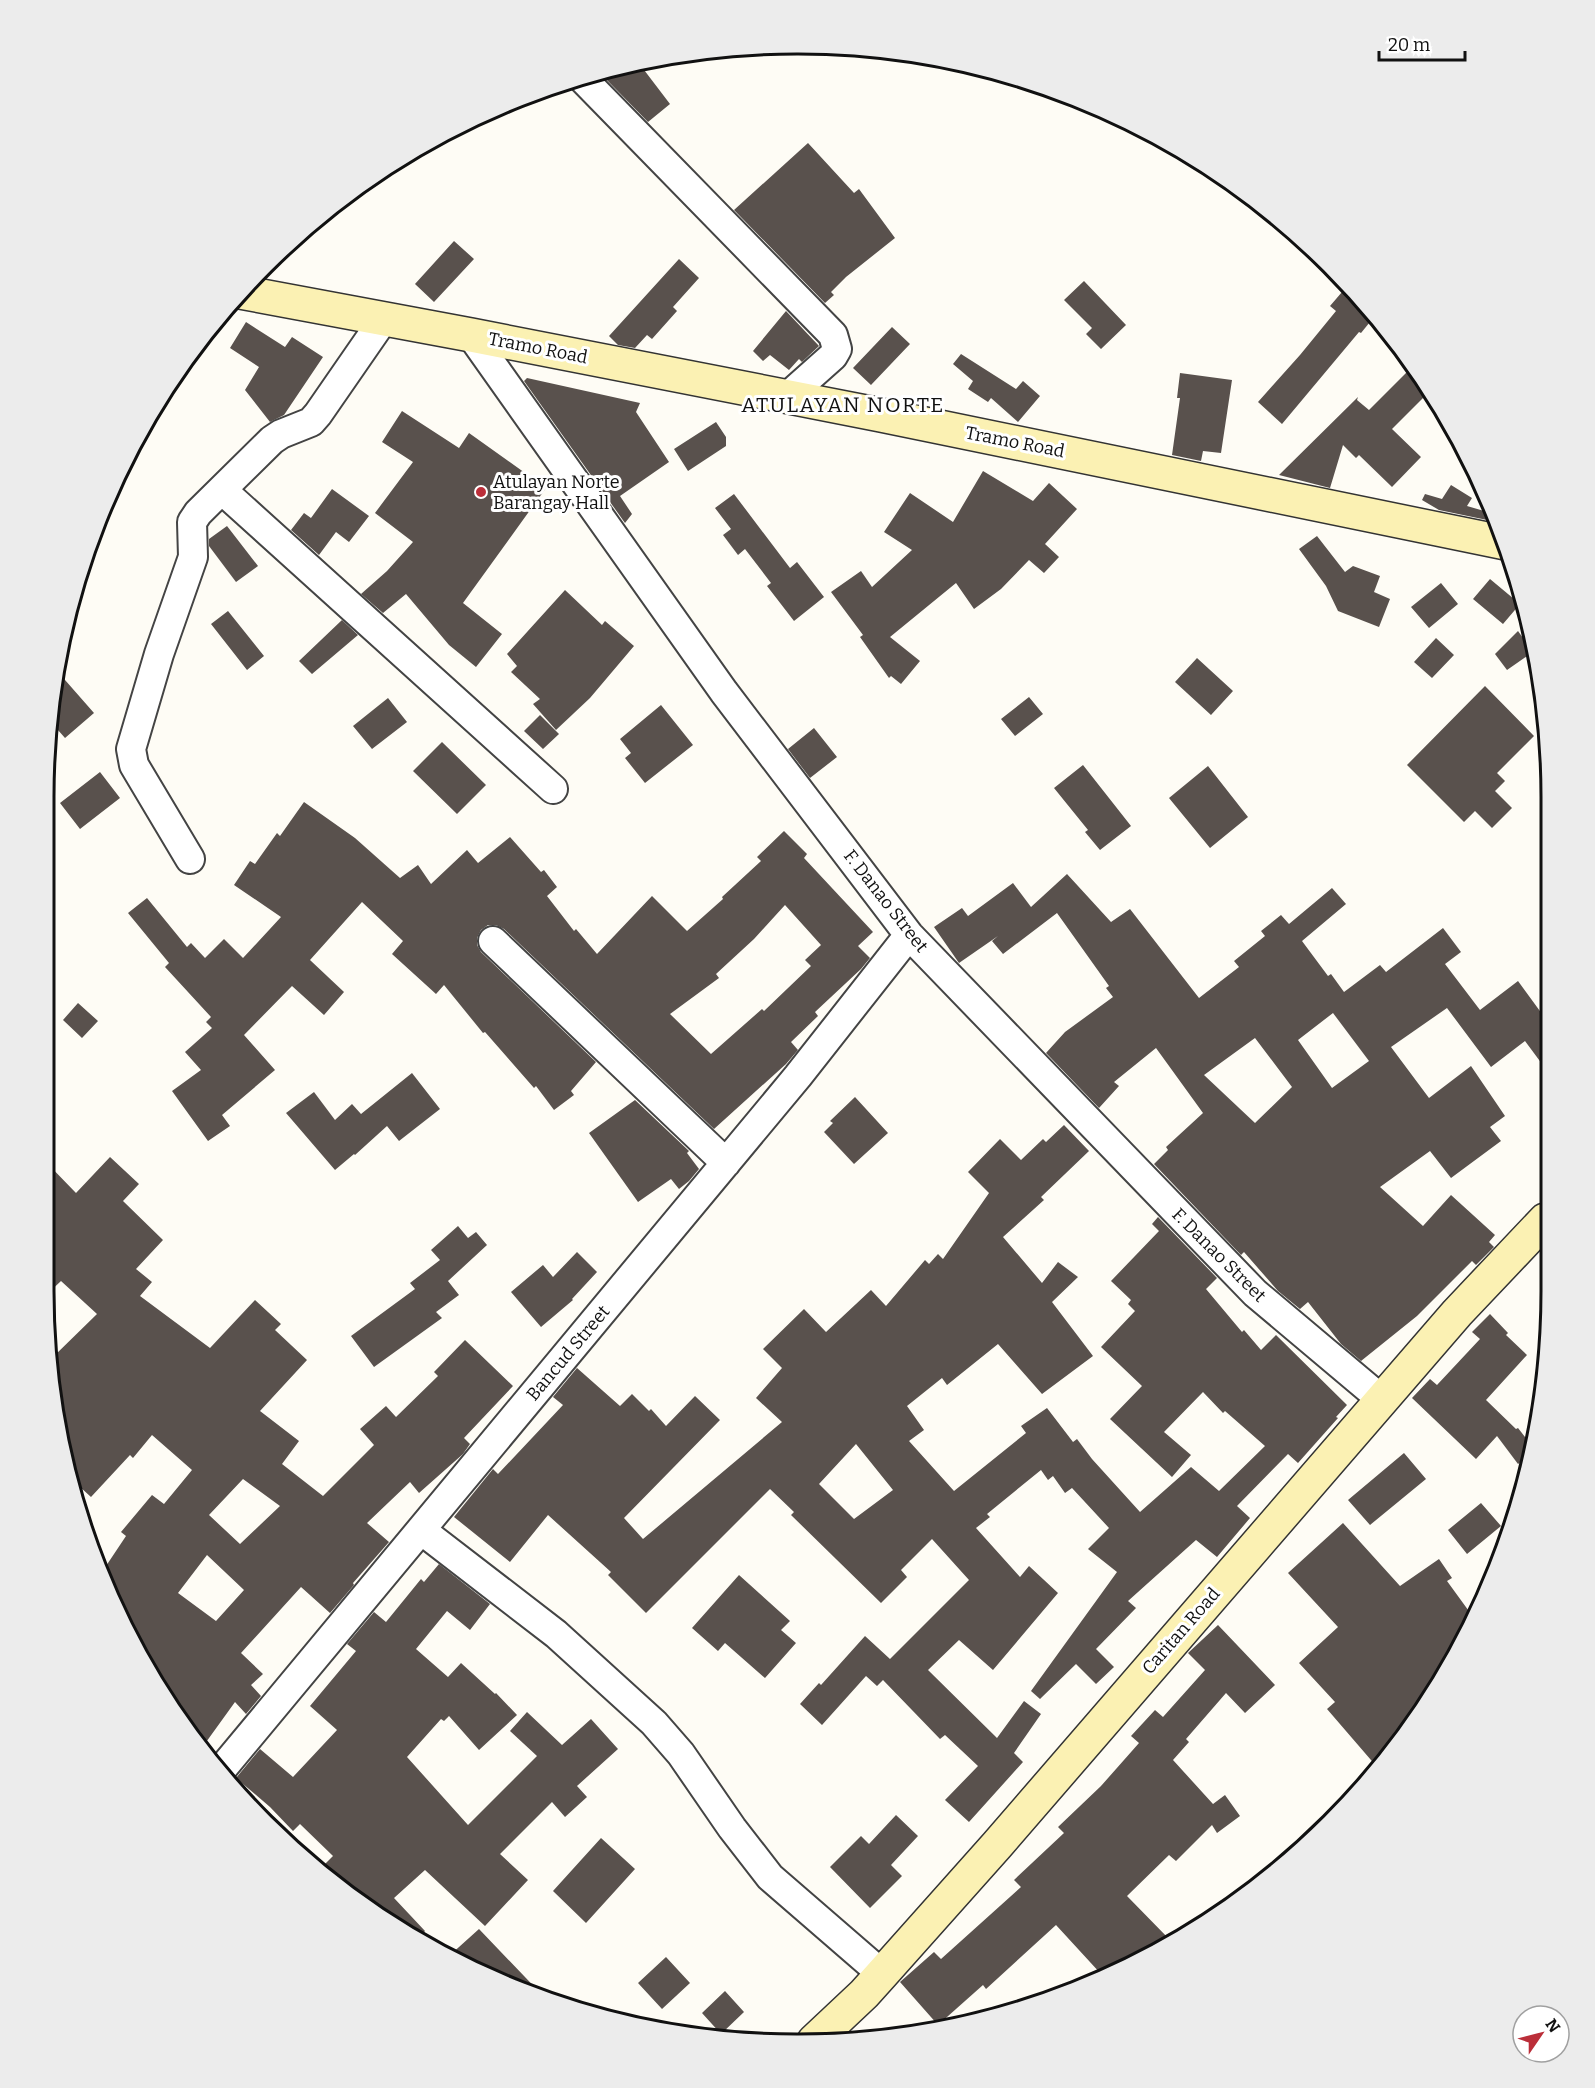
<svg xmlns="http://www.w3.org/2000/svg" width="1595" height="2088" font-family="Bitter,serif">
<rect width="100%" height="100%" fill="#fefcf5"/>
<path fill="#59514d" fill-rule="evenodd" d="M 638,62 L 670,104 L 648,122 L 600,73 Z
M 808,143 L 854,193 L 859,189 L 895,238 L 846,277 L 831,292 L 834,295 L 825,303 L 734,210 Z
M 454,241 L 474,259 L 434,302 L 415,284 Z
M 679,259 L 699,278 L 673,307 L 677,311 L 652,339 L 647,335 L 635,348 L 618,345 L 609,336 Z
M 1084,281 L 1126,325 L 1101,349 L 1086,334 L 1092,328 L 1064,300 Z
M 1348,285 L 1374,317 L 1361,333 L 1359,332 L 1282,424 L 1258,402 L 1300,355 L 1336,311 L 1330,306 Z
M 786,311 L 819,346 L 802,362 L 799,359 L 789,370 L 770,355 L 763,361 L 753,351 Z
M 246,322 L 285,347 L 292,337 L 323,357 L 284,415 L 270,422 L 245,390 L 259,367 L 230,348 Z
M 892,327 L 910,344 L 871,385 L 853,368 Z
M 961,354 L 1016,389 L 1023,381 L 1040,396 L 1018,422 L 991,398 L 988,402 L 968,389 L 973,381 L 953,364 Z
M 1411,368 L 1430,391 L 1392,429 L 1421,457 L 1392,487 L 1359,455 L 1356,458 L 1343,445 L 1330,488 L 1279,475 L 1358,397 L 1357,400 L 1369,410 Z
M 1180,373 L 1232,380 L 1221,453 L 1203,451 L 1201,461 L 1172,455 L 1180,398 L 1177,398 Z
M 527,378 L 640,403 L 636,412 L 669,462 L 620,496 L 632,514 L 625,523 L 524,381 Z
M 402,411 L 459,448 L 469,433 L 546,488 L 463,603 L 502,634 L 476,667 L 449,645 L 406,594 L 383,613 L 361,594 L 387,571 L 413,542 L 375,513 L 413,462 L 382,442 Z
M 716,422 L 726,437 L 726,446 L 688,471 L 674,449 Z
M 983,471 L 1033,501 L 1049,483 L 1077,509 L 1045,544 L 1059,557 L 1044,573 L 1029,560 L 1001,589 L 974,609 L 956,583 L 890,637 L 920,661 L 901,684 L 891,676 L 889,678 L 860,637 L 863,635 L 831,592 L 861,571 L 872,587 L 912,550 L 884,532 L 910,493 L 953,522 Z
M 1451,485 L 1472,498 L 1467,506 L 1491,513 L 1493,517 L 1492,521 L 1439,510 L 1422,500 L 1425,494 L 1442,499 Z
M 332,489 L 369,516 L 349,542 L 336,532 L 319,555 L 291,530 L 304,513 L 311,518 Z
M 734,494 L 790,568 L 797,562 L 824,597 L 794,621 L 767,586 L 771,583 L 745,549 L 738,555 L 723,535 L 731,529 L 715,508 Z
M 227,526 L 258,566 L 236,582 L 209,546 L 209,539 Z
M 1317,536 L 1345,572 L 1353,566 L 1380,576 L 1374,592 L 1390,599 L 1379,627 L 1338,611 L 1326,586 L 1299,549 Z
M 1490,579 L 1520,604 L 1503,624 L 1473,599 Z
M 1441,583 L 1458,604 L 1429,628 L 1411,607 Z
M 565,590 L 602,625 L 605,621 L 634,646 L 590,698 L 556,730 L 533,704 L 540,699 L 511,672 L 517,666 L 507,654 Z
M 228,611 L 264,656 L 247,670 L 211,624 Z
M 342,620 L 358,635 L 312,674 L 299,661 Z
M 1518,631 L 1533,652 L 1507,670 L 1495,654 Z
M 1436,638 L 1454,655 L 1432,678 L 1414,662 Z
M 1197,658 L 1233,691 L 1211,715 L 1175,682 Z
M 58,672 L 94,713 L 65,738 L 50,721 Z
M 1485,686 L 1534,736 L 1497,773 L 1505,781 L 1495,791 L 1512,808 L 1492,828 L 1475,811 L 1464,822 L 1407,765 Z
M 1029,697 L 1043,714 L 1015,736 L 1001,719 Z
M 388,698 L 407,722 L 372,749 L 353,726 Z
M 661,705 L 693,745 L 645,783 L 625,758 L 631,753 L 620,739 Z
M 540,715 L 559,734 L 543,749 L 524,731 Z
M 814,728 L 837,757 L 810,778 L 788,749 Z
M 442,742 L 486,785 L 457,814 L 413,771 Z
M 1083,765 L 1131,826 L 1100,850 L 1085,832 L 1088,830 L 1054,788 Z
M 1208,766 L 1248,817 L 1210,848 L 1169,798 Z
M 100,772 L 120,798 L 80,829 L 60,803 Z
M 304,802 L 355,838 L 400,878 L 418,865 L 431,884 L 467,850 L 478,863 L 510,837 L 541,872 L 544,870 L 557,887 L 547,896 L 574,931 L 576,929 L 597,954 L 652,896 L 687,931 L 723,899 L 722,897 L 761,861 L 757,857 L 784,831 L 807,854 L 804,858 L 873,932 L 858,946 L 870,958 L 861,969 L 815,1012 L 818,1016 L 791,1042 L 798,1050 L 786,1064 L 714,1129 L 504,929 L 496,925 L 488,925 L 481,930 L 477,938 L 477,945 L 481,952 L 596,1062 L 571,1091 L 574,1095 L 554,1110 L 536,1086 L 534,1088 L 485,1032 L 483,1033 L 444,985 L 436,994 L 392,954 L 403,941 L 362,902 L 310,960 L 344,992 L 324,1015 L 292,986 L 244,1035 L 275,1070 L 222,1115 L 230,1126 L 208,1141 L 172,1091 L 201,1070 L 185,1052 L 212,1028 L 206,1022 L 211,1017 L 165,967 L 169,963 L 128,913 L 147,898 L 187,947 L 191,943 L 205,958 L 224,939 L 243,958 L 281,917 L 234,885 L 250,861 L 255,864 L 277,833 L 280,836 ZM 785,905 L 821,945 L 805,960 L 811,966 L 764,1011 L 762,1009 L 711,1054 L 670,1014 L 719,978 L 716,974 L 754,939 Z
M 1067,874 L 1111,922 L 1130,909 L 1199,998 L 1239,967 L 1234,961 L 1265,936 L 1261,931 L 1281,915 L 1289,924 L 1332,888 L 1346,904 L 1302,941 L 1328,976 L 1331,974 L 1344,992 L 1380,965 L 1386,972 L 1443,928 L 1461,952 L 1445,964 L 1480,1010 L 1518,981 L 1545,1018 L 1545,1068 L 1525,1041 L 1491,1067 L 1447,1008 L 1391,1047 L 1429,1098 L 1471,1066 L 1505,1116 L 1490,1127 L 1501,1141 L 1451,1178 L 1430,1151 L 1380,1187 L 1423,1226 L 1451,1195 L 1495,1235 L 1489,1242 L 1494,1247 L 1476,1265 L 1472,1261 L 1417,1316 L 1361,1361 L 1341,1344 L 1308,1302 L 1300,1309 L 1278,1291 L 1244,1252 L 1241,1255 L 1154,1164 L 1168,1150 L 1166,1147 L 1203,1113 L 1156,1048 L 1114,1082 L 1119,1086 L 1099,1108 L 1046,1053 L 1065,1032 L 1113,997 L 1106,988 L 1109,986 L 1057,913 L 1003,954 L 992,941 L 998,936 L 959,963 L 934,927 L 962,908 L 968,916 L 1013,883 L 1031,907 ZM 1333,1013 L 1369,1061 L 1332,1088 L 1298,1040 ZM 1255,1038 L 1292,1087 L 1255,1123 L 1204,1075 Z
M 78,1003 L 98,1021 L 82,1038 L 63,1020 Z
M 412,1073 L 440,1109 L 399,1141 L 387,1126 L 355,1155 L 354,1154 L 335,1170 L 286,1113 L 314,1092 L 335,1120 L 352,1104 L 361,1114 Z
M 855,1097 L 888,1133 L 854,1164 L 824,1132 L 833,1123 L 830,1121 Z
M 635,1100 L 689,1151 L 687,1153 L 699,1169 L 689,1181 L 679,1189 L 671,1179 L 638,1202 L 589,1133 Z
M 1064,1125 L 1089,1151 L 1041,1197 L 1044,1200 L 1003,1237 L 1042,1283 L 1058,1262 L 1078,1277 L 1052,1302 L 1093,1356 L 1042,1394 L 998,1344 L 947,1385 L 942,1378 L 907,1406 L 924,1430 L 909,1441 L 954,1491 L 1026,1433 L 1021,1426 L 1047,1408 L 1073,1442 L 1077,1439 L 1092,1459 L 1140,1512 L 1191,1467 L 1219,1491 L 1265,1446 L 1225,1411 L 1223,1413 L 1203,1392 L 1164,1432 L 1191,1455 L 1172,1477 L 1110,1419 L 1142,1386 L 1101,1347 L 1135,1311 L 1128,1304 L 1131,1300 L 1111,1281 L 1159,1231 L 1152,1224 L 1158,1217 L 1217,1278 L 1206,1289 L 1242,1332 L 1244,1330 L 1261,1350 L 1276,1335 L 1347,1405 L 1336,1417 L 1338,1418 L 1298,1463 L 1288,1454 L 1237,1506 L 1250,1518 L 1217,1557 L 1196,1540 L 1128,1601 L 1136,1608 L 1096,1649 L 1114,1667 L 1096,1684 L 1076,1664 L 1040,1699 L 1031,1691 L 1117,1572 L 1088,1549 L 1109,1528 L 1072,1488 L 1065,1493 L 1053,1476 L 1048,1480 L 1041,1470 L 987,1514 L 990,1517 L 976,1528 L 1020,1577 L 1029,1566 L 1058,1593 L 993,1670 L 959,1640 L 928,1670 L 997,1738 L 1024,1701 L 1041,1714 L 1014,1753 L 1023,1762 L 969,1822 L 945,1800 L 978,1766 L 945,1735 L 940,1739 L 883,1680 L 877,1686 L 866,1676 L 822,1725 L 800,1704 L 819,1683 L 821,1685 L 865,1636 L 890,1659 L 969,1580 L 932,1539 L 901,1570 L 907,1577 L 881,1603 L 791,1515 L 794,1512 L 770,1489 L 646,1613 L 608,1575 L 611,1572 L 548,1515 L 510,1562 L 454,1517 L 493,1469 L 498,1474 L 563,1405 L 553,1397 L 577,1368 L 620,1406 L 632,1394 L 649,1411 L 651,1409 L 666,1426 L 695,1396 L 720,1420 L 624,1518 L 643,1539 L 782,1422 L 756,1398 L 782,1368 L 763,1349 L 804,1309 L 826,1332 L 871,1290 L 886,1306 L 925,1260 L 929,1264 L 938,1254 L 943,1259 L 989,1193 L 968,1172 L 1000,1139 L 1021,1160 L 1043,1139 L 1046,1142 ZM 856,1444 L 893,1490 L 854,1519 L 819,1484 Z
M 110,1157 L 139,1184 L 123,1201 L 163,1240 L 136,1269 L 152,1282 L 140,1296 L 210,1348 L 255,1300 L 281,1324 L 275,1330 L 307,1360 L 260,1411 L 299,1441 L 282,1464 L 323,1496 L 374,1445 L 360,1429 L 386,1406 L 396,1417 L 438,1376 L 434,1372 L 465,1340 L 513,1386 L 464,1438 L 470,1444 L 463,1454 L 419,1493 L 410,1482 L 367,1523 L 389,1542 L 353,1583 L 354,1585 L 330,1613 L 301,1587 L 241,1653 L 263,1674 L 251,1685 L 261,1696 L 246,1714 L 235,1702 L 204,1745 L 145,1668 L 104,1569 L 126,1536 L 121,1532 L 152,1495 L 164,1504 L 192,1470 L 152,1435 L 133,1458 L 130,1455 L 91,1497 L 68,1476 L 52,1358 L 97,1314 L 61,1281 L 44,1297 L 44,1160 L 76,1193 ZM 243,1479 L 280,1506 L 240,1544 L 209,1515 ZM 207,1555 L 244,1590 L 216,1621 L 178,1593 Z
M 458,1226 L 468,1238 L 476,1232 L 487,1245 L 448,1281 L 459,1295 L 436,1312 L 442,1318 L 374,1367 L 351,1336 L 415,1289 L 410,1283 L 440,1260 L 431,1250 Z
M 577,1252 L 597,1272 L 572,1299 L 573,1300 L 541,1327 L 511,1292 L 543,1265 L 553,1277 Z
M 1490,1314 L 1508,1333 L 1506,1335 L 1527,1355 L 1486,1400 L 1516,1429 L 1518,1428 L 1532,1446 L 1530,1455 L 1518,1464 L 1497,1436 L 1476,1459 L 1412,1398 L 1430,1379 L 1437,1385 L 1480,1339 L 1472,1332 Z
M 1404,1453 L 1426,1479 L 1370,1525 L 1348,1500 Z
M 1481,1503 L 1501,1526 L 1467,1554 L 1448,1530 Z
M 1343,1523 L 1400,1586 L 1439,1559 L 1452,1578 L 1447,1581 L 1471,1614 L 1425,1709 L 1377,1767 L 1327,1709 L 1335,1702 L 1299,1663 L 1338,1627 L 1288,1573 Z
M 439,1564 L 490,1604 L 470,1630 L 447,1611 L 416,1649 L 448,1677 L 461,1663 L 495,1694 L 496,1693 L 517,1715 L 479,1750 L 449,1716 L 444,1721 L 441,1719 L 407,1757 L 468,1825 L 537,1756 L 510,1731 L 527,1712 L 562,1745 L 591,1719 L 618,1749 L 577,1786 L 587,1797 L 565,1817 L 552,1802 L 500,1854 L 528,1880 L 485,1926 L 425,1870 L 394,1898 L 425,1931 L 417,1941 L 344,1885 L 325,1864 L 333,1856 L 300,1824 L 293,1831 L 270,1807 L 236,1778 L 260,1749 L 293,1777 L 337,1730 L 310,1706 L 356,1651 L 347,1644 L 374,1612 L 386,1622 L 421,1579 L 424,1582 Z
M 739,1575 L 790,1621 L 781,1630 L 796,1643 L 765,1678 L 725,1643 L 718,1651 L 692,1628 Z
M 1218,1625 L 1275,1685 L 1245,1713 L 1226,1693 L 1186,1739 L 1189,1742 L 1173,1760 L 1213,1804 L 1225,1795 L 1240,1816 L 1217,1833 L 1212,1825 L 1176,1861 L 1169,1855 L 1127,1896 L 1170,1940 L 1101,1974 L 1056,1925 L 986,1989 L 983,1985 L 938,2025 L 900,1982 L 934,1952 L 941,1959 L 1021,1887 L 1014,1880 L 1064,1833 L 1058,1827 L 1101,1786 L 1139,1743 L 1131,1736 L 1155,1710 L 1163,1717 L 1205,1670 L 1188,1653 Z
M 896,1815 L 918,1836 L 891,1865 L 902,1876 L 870,1908 L 830,1867 L 861,1836 L 869,1844 Z
M 601,1838 L 635,1869 L 586,1923 L 553,1891 Z
M 479,1929 L 546,1999 L 545,2000 L 449,1956 Z
M 666,1957 L 690,1983 L 662,2009 L 638,1983 Z
M 725,1991 L 744,2012 L 721,2034 L 702,2013 Z"/>
<g fill="none" stroke-linecap="round" stroke-linejoin="round">
<g stroke="#444" stroke-width="32">
<path id="minor" d="M 583,79 L 833,335 L 837,349 L 833,356 L 787,397
M 471,335 L 724,692 L 909,935 L 1255,1293 L 1381,1399
M 222,490 L 553,789
M 190,859 L 134,765 L 131,749 L 159,654 L 193,557 L 192,522 L 198,513 L 272,440 L 281,434 L 311,422 L 318,414 L 383,320
M 493,941 L 726,1163
M 421,1530 L 556,1634 L 654,1723 L 681,1754 L 732,1828 L 770,1877 L 882,1974
M 222,1769 L 798,1076 L 909,935"/>
</g>
<g stroke="#333" stroke-width="36">
<path id="secondary" d="M 240,292 L 471,335 L 881,415 L 1506,543
M 814,2041 L 864,1994 L 882,1974 L 997,1845 L 1457,1313 L 1545,1220"/>
</g>
<use href="#minor" stroke="#fff" stroke-width="28"/>
<use href="#secondary" stroke="#fbf1b3" stroke-width="33"/>
</g>
<circle fill="#bb2e39" stroke="#fff" stroke-width="2" cx="481" cy="492" r="6"/>
<g text-anchor="middle" stroke-width="6" stroke-linejoin="round" paint-order="stroke">
<g font-size="18" fill="#111" stroke="#fff">
<text transform="translate(538 348) rotate(11)" y="6">Tramo Road</text>
<text transform="translate(1015 442) rotate(11)" y="6">Tramo Road</text>
<text transform="translate(886 901) rotate(52)" y="6">F. Danao Street</text>
<text transform="translate(1219 1255) rotate(45)" y="6">F. Danao Street</text>
<text transform="translate(568 1353) rotate(-50)" y="6">Bancud Street</text>
<text transform="translate(1181 1631) rotate(-49)" y="6">Caritan Road</text>
</g>
<g font-size="18" fill="#111" stroke="#fff" text-anchor="start">
<text x="493" y="488">Atulayan Norte<tspan x="493" dy="21">Barangay Hall</tspan></text>
</g>
<g font-size="21" letter-spacing="1.5" fill="#111" stroke="#fff">
<text x="843" y="412">ATULAYAN NORTE</text>
</g>
</g>
<path d="M0 0H1595V2088H0ZM797 54H798A743 743 0 0 1 1541 797V1291A743 743 0 0 1 798 2034H797A743 743 0 0 1 54 1291V797A743 743 0 0 1 797 54Z" fill="#ececec" fill-rule="evenodd"/>
<path fill="none" stroke="#111" stroke-width="3" d="M797 54H798A743 743 0 0 1 1541 797V1291A743 743 0 0 1 798 2034H797A743 743 0 0 1 54 1291V797A743 743 0 0 1 797 54Z"/>
<g transform="translate(1541 2034) rotate(55)"><circle r="28" fill="#ffffff" stroke="#a0a0a0" stroke-width="1.5"/>
<path d="M0-4.5L10 22L0 15L-10 22Z" fill="#bb2e39"/>
<text y="-9" font-size="16" font-weight="bold" text-anchor="middle" fill="#111111">N</text>
</g>
<path d="M1379 51v9h86v-9" fill="none" stroke="#111111" stroke-width="3"/>
<text x="1388" y="51" font-size="18" fill="#111111" stroke="#ffffff" stroke-width="4.5" paint-order="stroke">20 m</text>
</svg>
